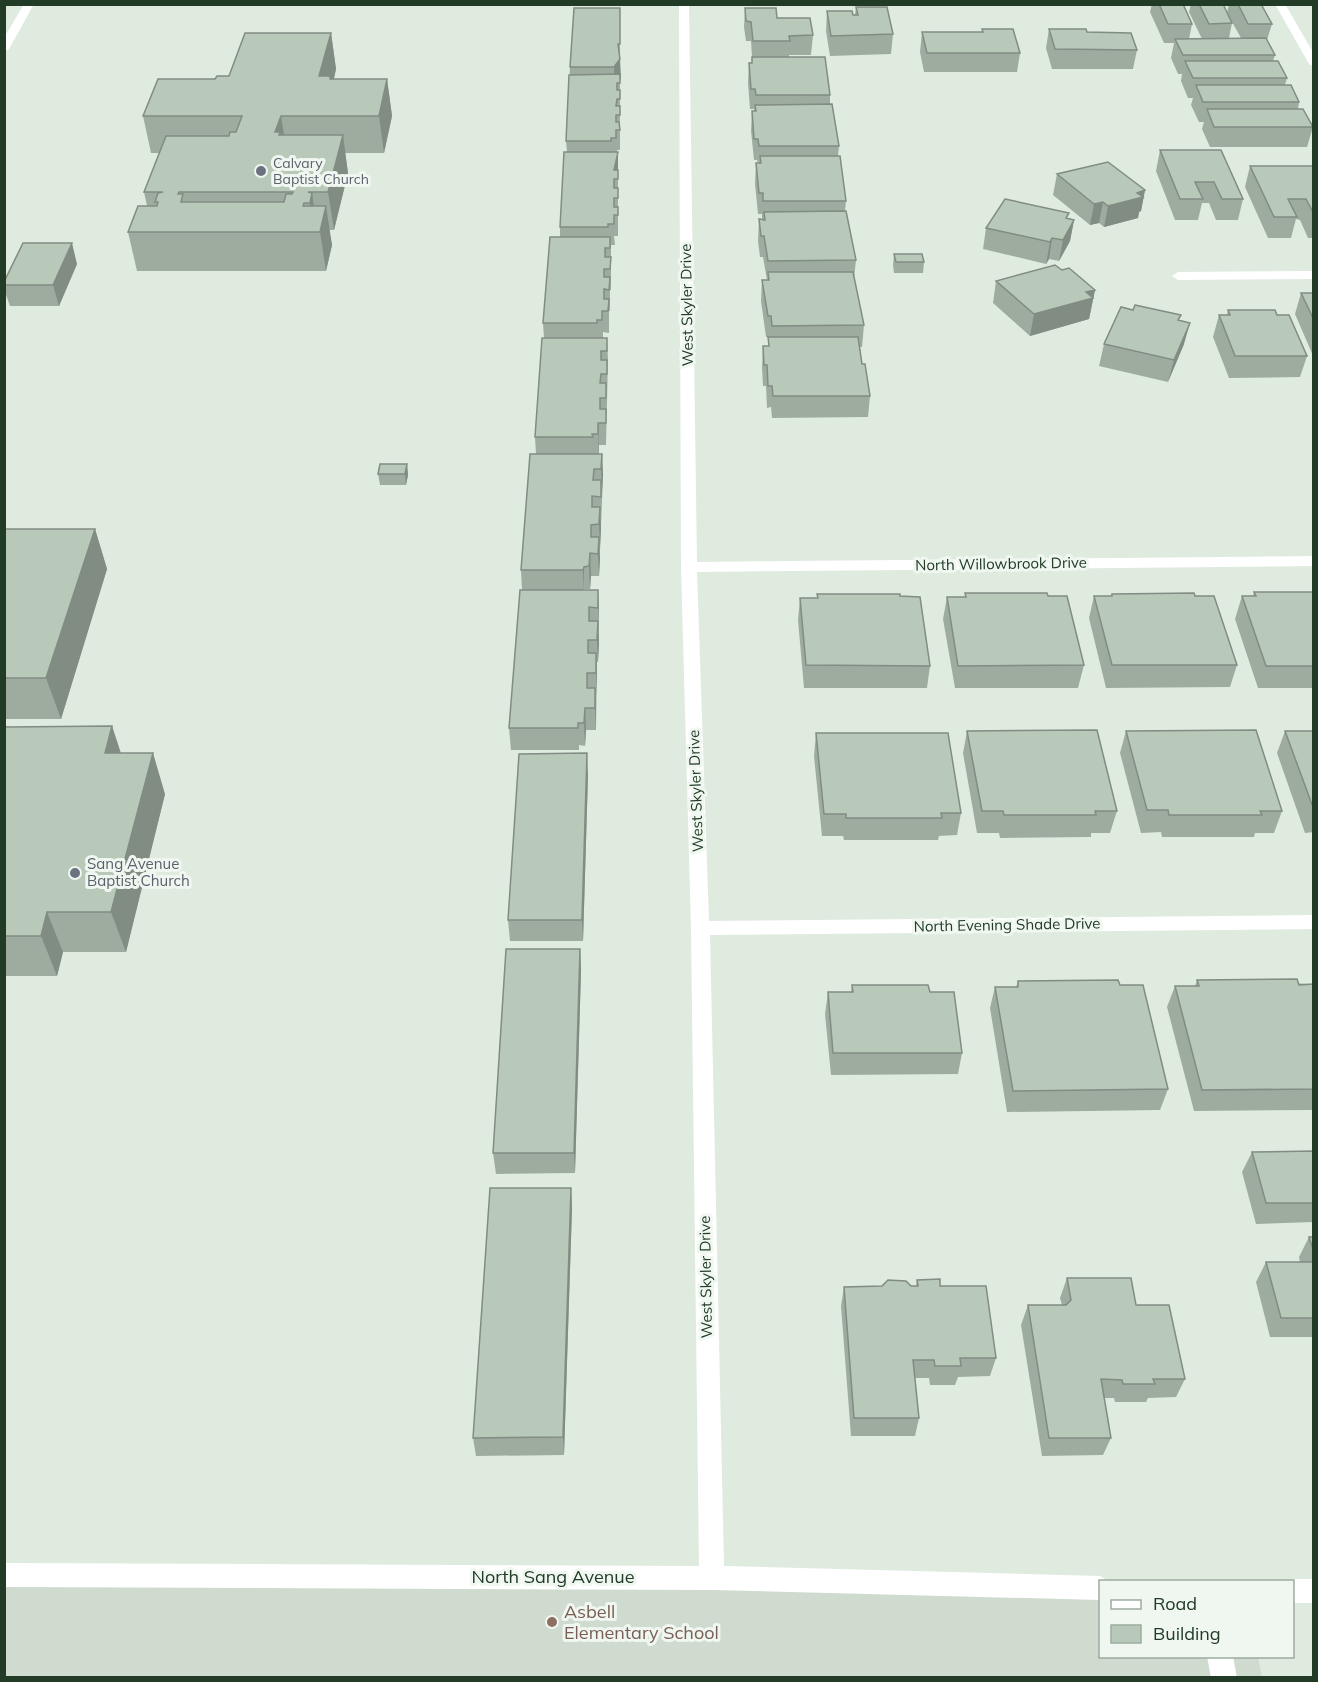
<svg xmlns="http://www.w3.org/2000/svg" width="1318" height="1682" font-family="Mulish,sans-serif">
<rect width="100%" height="100%" fill="#e0ebe0"/>
<path fill="#cedbce" d="M 5,1575 L 712,1578 L 1100,1588 L 1100,1656 L 1258,1657 L 1262,1677 L 5,1678 Z"/>
<g fill="none" stroke-linecap="round" stroke-linejoin="round">
<path fill="#fff" fill-rule="evenodd" d="M 24,4 L 34,4 L 9,49 L 4,52 L 4,38 Z
M 679,4 L 689,4 L 697,562 L 1314,556 L 1314,566 L 697,572 L 709,921 L 1314,915 L 1314,929 L 710,935 L 724,1566 L 1100,1576 L 1110,1582 L 1100,1582 L 1100,1600 L 712,1590 L 4,1587 L 4,1563 L 699,1566 L 691,928 L 681,567 Z
M 1275,4 L 1285,4 L 1314,54 L 1314,67 L 1309,64 Z
M 1314,271 L 1314,279 L 1178,280 L 1172,276 L 1178,272 Z
M 1292,1579 L 1314,1579 L 1314,1603 L 1292,1603 L 1292,1582 L 1285,1582 Z
M 1207,1656 L 1233,1656 L 1237,1678 L 1211,1678 Z"/>
</g>
<path fill="#9eac9f" d="M 1152,4 L 1183,4 L 1192,24 L 1189,39 L 1202,39 L 1189,12 L 1191,4 L 1223,4 L 1232,23 L 1229,38 L 1241,38 L 1227,13 L 1229,4 L 1261,4 L 1272,24 L 1267,40 L 1275,55 L 1273,61 L 1287,78 L 1285,85 L 1299,102 L 1298,109 L 1313,127 L 1307,147 L 1210,147 L 1202,129 L 1204,122 L 1199,122 L 1191,105 L 1193,98 L 1188,98 L 1181,81 L 1182,74 L 1178,74 L 1171,58 L 1174,43 L 1164,43 L 1150,12 Z
M 856,7 L 893,34 L 891,54 L 830,56 L 826,31 L 827,11 L 855,15 Z
M 620,8 L 620,150 L 617,150 L 617,152 L 618,152 L 618,236 L 614,236 L 615,245 L 611,245 L 611,290 L 610,290 L 610,311 L 609,311 L 609,333 L 603,332 L 603,338 L 607,338 L 608,359 L 606,445 L 599,445 L 599,454 L 602,454 L 603,476 L 599,576 L 591,576 L 590,589 L 584,589 L 584,590 L 598,590 L 599,643 L 598,662 L 597,662 L 596,730 L 586,730 L 585,746 L 579,745 L 579,750 L 511,750 L 509,728 L 522,590 L 521,570 L 536,454 L 535,437 L 544,338 L 543,323 L 560,237 L 560,227 L 567,152 L 566,141 L 570,67 Z
M 745,8 L 777,18 L 813,35 L 811,55 L 789,55 L 789,57 L 830,95 L 830,104 L 839,146 L 838,156 L 846,201 L 845,211 L 856,260 L 854,279 L 864,325 L 862,347 L 860,347 L 862,364 L 870,396 L 868,417 L 772,418 L 771,407 L 767,408 L 766,386 L 763,386 L 762,368 L 763,346 L 768,346 L 768,337 L 766,337 L 761,301 L 762,280 L 767,280 L 763,257 L 760,257 L 758,241 L 759,219 L 762,220 L 762,214 L 758,214 L 755,184 L 756,163 L 758,163 L 757,160 L 754,160 L 751,131 L 752,111 L 754,111 L 754,109 L 750,109 L 748,83 L 749,63 L 752,63 L 752,57 L 751,41 L 746,41 L 744,27 Z
M 982,29 L 1020,53 L 1017,72 L 924,72 L 920,52 L 922,32 L 982,32 Z
M 1049,29 L 1137,50 L 1133,69 L 1052,69 L 1046,48 Z
M 331,33 L 336,69 L 334,79 L 387,79 L 392,116 L 384,153 L 345,153 L 348,173 L 334,230 L 329,230 L 332,245 L 326,271 L 137,271 L 128,232 L 147,206 L 144,192 L 159,153 L 151,153 L 143,116 L 215,79 L 229,76 Z
M 1160,150 L 1243,199 L 1238,220 L 1216,220 L 1209,203 L 1202,203 L 1198,220 L 1175,220 L 1156,171 Z
M 1250,166 L 1314,167 L 1314,238 L 1308,238 L 1300,220 L 1296,219 L 1291,238 L 1268,238 L 1245,187 Z
M 1057,174 L 1145,190 L 1141,211 L 1139,212 L 1138,218 L 1104,227 L 1099,223 L 1090,225 L 1053,195 Z
M 1068,218 L 1074,220 L 1070,241 L 1059,261 L 1049,259 L 1046,264 L 983,249 L 986,228 Z
M 894,254 L 924,262 L 923,273 L 894,273 L 893,265 Z
M 77,264 L 59,306 L 10,306 L 4,289 L 4,282 Z
M 1062,270 L 1095,290 L 1089,319 L 1030,336 L 993,303 L 996,281 Z
M 1301,293 L 1314,293 L 1314,358 L 1295,314 Z
M 1228,310 L 1277,315 L 1307,356 L 1300,377 L 1229,378 L 1213,337 L 1219,315 L 1227,315 Z
M 1181,315 L 1179,320 L 1184,344 L 1168,382 L 1099,366 L 1104,344 Z
M 407,464 L 408,475 L 406,485 L 380,485 L 378,474 Z
M 4,529 L 95,529 L 107,569 L 61,719 L 4,719 Z
M 1254,592 L 1314,592 L 1314,688 L 1258,688 L 1235,619 L 1242,596 L 1253,596 Z
M 965,593 L 1048,596 L 1084,665 L 1078,688 L 955,688 L 943,619 L 947,597 L 965,597 Z
M 817,594 L 900,596 L 930,666 L 927,688 L 804,688 L 798,620 L 800,598 L 817,598 Z
M 1112,594 L 1237,665 L 1230,687 L 1106,688 L 1089,618 L 1094,596 L 1111,596 Z
M 4,724 L 6,727 L 112,726 L 121,753 L 165,794 L 126,952 L 63,952 L 57,976 L 4,976 Z
M 967,731 L 1117,811 L 1110,833 L 1091,833 L 1091,837 L 1000,838 L 999,833 L 977,833 L 963,753 Z
M 1126,731 L 1282,811 L 1274,833 L 1255,833 L 1254,837 L 1162,837 L 1161,832 L 1141,833 L 1120,753 Z
M 1285,731 L 1314,731 L 1314,832 L 1305,833 L 1277,753 Z
M 816,733 L 961,813 L 957,835 L 939,836 L 938,840 L 844,840 L 843,836 L 822,836 L 814,756 Z
M 588,775 L 583,941 L 510,941 L 508,920 Z
M 580,949 L 581,971 L 575,1173 L 496,1174 L 493,1153 Z
M 1197,980 L 1314,984 L 1314,1110 L 1194,1111 L 1167,1007 L 1175,986 L 1195,986 Z
M 1018,981 L 1120,985 L 1168,1089 L 1160,1110 L 1007,1112 L 990,1008 L 995,987 L 1016,987 Z
M 852,985 L 930,992 L 962,1053 L 958,1074 L 831,1075 L 825,1014 L 828,992 L 851,992 Z
M 1314,1151 L 1314,1222 L 1256,1224 L 1242,1172 L 1252,1152 Z
M 571,1188 L 572,1208 L 564,1455 L 476,1456 L 473,1438 Z
M 1309,1237 L 1314,1237 L 1314,1337 L 1270,1337 L 1256,1282 L 1266,1262 L 1300,1262 L 1299,1257 Z
M 1067,1278 L 1136,1305 L 1185,1379 L 1176,1397 L 1148,1398 L 1146,1402 L 1115,1402 L 1114,1398 L 1104,1398 L 1111,1438 L 1103,1455 L 1042,1456 L 1021,1325 L 1028,1305 L 1062,1305 L 1060,1298 Z
M 917,1280 L 940,1286 L 996,1358 L 990,1376 L 958,1377 L 955,1385 L 930,1385 L 929,1378 L 915,1378 L 919,1418 L 915,1436 L 851,1436 L 841,1306 L 844,1287 L 916,1286 Z"/>
<path fill="#818c82" d="M 331,33 L 336,69 L 332,86 L 335,113 L 335,116 L 331,88 L 319,76 Z
M 620,59 L 621,78 L 620,80 L 620,103 L 620,80 L 614,87 L 614,67 Z
M 387,79 L 392,116 L 384,153 L 379,116 Z
M 281,116 L 287,153 L 275,132 Z
M 343,135 L 348,173 L 334,230 L 328,192 Z
M 618,152 L 618,219 L 618,174 L 614,170 Z
M 1145,190 L 1141,211 L 1139,212 L 1138,218 L 1104,227 L 1108,206 L 1137,193 Z
M 312,193 L 318,232 L 315,232 L 310,203 Z
M 1103,202 L 1099,223 L 1090,225 L 1094,204 Z
M 326,206 L 332,245 L 326,271 L 320,232 Z
M 1074,220 L 1070,241 L 1059,261 L 1063,240 Z
M 1052,238 L 1049,259 L 1046,264 L 1050,242 Z
M 72,243 L 77,264 L 59,306 L 53,285 Z
M 1095,290 L 1089,319 L 1030,336 L 1034,314 L 1086,292 Z
M 1190,323 L 1184,344 L 1168,382 L 1174,360 Z
M 598,423 L 599,445 L 599,456 L 598,434 Z
M 602,454 L 603,476 L 602,491 L 601,469 Z
M 407,464 L 408,475 L 406,485 L 405,474 Z
M 600,507 L 601,529 L 600,547 L 599,524 Z
M 95,529 L 107,569 L 61,719 L 46,678 Z
M 599,537 L 600,559 L 599,576 L 598,554 Z
M 590,553 L 591,576 L 590,589 L 589,566 Z
M 584,567 L 584,593 L 583,570 Z
M 598,590 L 599,612 L 599,630 L 598,608 Z
M 598,621 L 599,643 L 598,662 L 597,640 Z
M 596,653 L 597,675 L 597,696 L 596,673 Z
M 595,688 L 596,711 L 596,730 L 595,708 Z
M 585,708 L 586,730 L 585,746 L 584,723 Z
M 112,726 L 125,767 L 105,753 Z
M 153,753 L 165,794 L 126,952 L 111,912 Z
M 587,753 L 588,775 L 583,941 L 582,920 Z
M 47,912 L 63,952 L 57,976 L 41,936 Z
M 580,949 L 581,971 L 575,1173 L 574,1153 Z
M 571,1188 L 572,1208 L 564,1455 L 563,1437 Z"/>
<path fill="#b8c8b9" stroke="#818c82" stroke-width="1.5" fill-rule="evenodd" d="M 1159,4 L 1183,4 L 1192,24 L 1168,24 Z
M 1199,4 L 1223,4 L 1232,23 L 1209,24 Z
M 1238,4 L 1261,4 L 1272,24 L 1248,24 Z
M 856,7 L 887,7 L 893,34 L 831,36 L 827,11 L 852,11 L 853,15 L 858,15 Z
M 574,8 L 620,8 L 620,44 L 618,44 L 620,59 L 614,67 L 570,67 Z
M 745,8 L 776,8 L 777,18 L 810,18 L 813,35 L 789,36 L 790,41 L 753,41 L 751,22 L 746,21 Z
M 982,29 L 1013,29 L 1020,53 L 927,53 L 922,32 L 983,32 Z
M 1049,29 L 1086,29 L 1087,32 L 1131,33 L 1137,50 L 1055,49 Z
M 245,33 L 331,33 L 319,76 L 330,76 L 330,79 L 387,79 L 379,116 L 281,116 L 275,132 L 280,132 L 279,135 L 343,135 L 328,192 L 308,192 L 312,193 L 310,203 L 304,203 L 303,206 L 326,206 L 320,232 L 128,232 L 138,206 L 157,206 L 158,202 L 155,202 L 158,193 L 163,192 L 144,192 L 166,136 L 229,136 L 230,132 L 236,132 L 242,116 L 143,116 L 158,79 L 215,79 L 217,76 L 229,76 ZM 179,192 L 293,192 L 292,194 L 286,194 L 284,202 L 181,202 L 183,194 L 178,194 Z
M 1266,38 L 1275,55 L 1183,55 L 1175,39 Z
M 752,57 L 825,57 L 830,95 L 756,95 L 755,89 L 751,89 L 749,63 L 752,63 Z
M 1185,61 L 1278,61 L 1287,78 L 1193,78 Z
M 620,74 L 620,83 L 617,83 L 617,90 L 620,90 L 620,99 L 617,99 L 616,106 L 620,106 L 620,115 L 616,115 L 616,122 L 619,122 L 620,130 L 616,130 L 616,138 L 611,138 L 611,141 L 566,141 L 569,75 Z
M 1196,85 L 1291,85 L 1299,102 L 1203,102 Z
M 832,104 L 839,146 L 759,146 L 758,139 L 754,139 L 752,111 L 756,111 L 755,105 Z
M 1207,109 L 1303,109 L 1313,127 L 1214,127 Z
M 1160,150 L 1221,150 L 1243,199 L 1222,199 L 1214,182 L 1195,182 L 1203,199 L 1180,199 Z
M 564,152 L 618,152 L 614,170 L 618,170 L 618,179 L 614,179 L 614,188 L 618,188 L 618,198 L 614,198 L 614,207 L 618,207 L 618,215 L 614,215 L 614,224 L 608,224 L 608,227 L 560,227 Z
M 760,156 L 840,156 L 846,201 L 763,201 L 763,193 L 759,193 L 756,163 L 761,163 Z
M 1108,162 L 1145,190 L 1137,193 L 1143,197 L 1108,206 L 1103,202 L 1094,204 L 1057,174 Z
M 1250,166 L 1313,166 L 1314,214 L 1306,199 L 1288,199 L 1297,217 L 1274,217 Z
M 1005,199 L 1069,213 L 1066,218 L 1074,220 L 1063,240 L 1052,238 L 1050,242 L 986,228 Z
M 846,211 L 856,260 L 768,261 L 764,236 L 761,236 L 759,219 L 765,220 L 764,212 Z
M 550,237 L 610,237 L 610,248 L 605,248 L 605,257 L 611,257 L 610,269 L 604,269 L 604,277 L 610,277 L 609,290 L 604,289 L 604,299 L 609,299 L 608,311 L 602,311 L 602,320 L 597,320 L 597,323 L 543,323 Z
M 23,243 L 72,243 L 53,285 L 4,285 L 4,282 Z
M 894,254 L 922,254 L 924,262 L 896,262 Z
M 1055,265 L 1062,270 L 1069,268 L 1095,290 L 1086,292 L 1093,298 L 1034,314 L 996,281 Z
M 768,272 L 853,272 L 864,325 L 772,326 L 771,316 L 768,316 L 762,280 L 769,280 Z
M 1301,293 L 1314,293 L 1314,320 Z
M 1135,305 L 1181,315 L 1178,320 L 1190,323 L 1174,360 L 1104,344 L 1121,307 L 1133,310 Z
M 1228,310 L 1275,310 L 1277,315 L 1289,315 L 1307,356 L 1235,356 L 1219,315 L 1230,315 Z
M 768,337 L 858,337 L 862,364 L 865,364 L 870,396 L 773,396 L 772,386 L 768,386 L 767,365 L 764,365 L 763,346 L 769,346 Z
M 542,338 L 607,338 L 607,351 L 601,351 L 601,360 L 607,360 L 607,374 L 601,374 L 600,383 L 606,383 L 606,398 L 600,398 L 600,409 L 606,409 L 606,423 L 598,423 L 598,434 L 592,434 L 593,437 L 535,437 Z
M 530,454 L 602,454 L 601,469 L 594,469 L 593,480 L 601,480 L 601,497 L 592,496 L 592,507 L 600,507 L 599,524 L 591,525 L 591,537 L 599,537 L 598,554 L 590,553 L 589,566 L 584,567 L 583,570 L 521,570 Z
M 380,464 L 407,464 L 405,474 L 378,474 Z
M 4,529 L 95,529 L 46,678 L 4,678 Z
M 520,590 L 598,590 L 598,608 L 589,607 L 589,621 L 598,621 L 597,640 L 588,640 L 588,653 L 596,653 L 596,673 L 587,673 L 587,688 L 595,688 L 595,708 L 585,708 L 584,723 L 578,723 L 578,728 L 509,728 Z
M 1254,592 L 1314,592 L 1314,666 L 1266,666 L 1242,596 L 1256,596 Z
M 965,593 L 1047,593 L 1048,596 L 1067,596 L 1084,665 L 958,666 L 947,597 L 966,597 Z
M 1194,593 L 1195,596 L 1214,596 L 1237,665 L 1112,665 L 1094,596 L 1112,596 L 1112,594 Z
M 817,594 L 900,594 L 900,596 L 920,597 L 930,666 L 806,665 L 800,598 L 818,598 Z
M 4,724 L 6,727 L 112,726 L 105,753 L 153,753 L 111,912 L 47,912 L 41,936 L 4,936 Z
M 1097,730 L 1117,811 L 1095,811 L 1096,815 L 1004,815 L 1003,811 L 982,811 L 967,731 Z
M 1256,730 L 1282,811 L 1260,811 L 1262,815 L 1169,815 L 1168,810 L 1147,810 L 1126,731 Z
M 1285,731 L 1314,731 L 1314,810 Z
M 816,733 L 948,733 L 961,813 L 941,813 L 942,818 L 846,818 L 846,814 L 824,814 Z
M 587,753 L 582,920 L 508,920 L 519,754 Z
M 506,949 L 580,949 L 574,1153 L 493,1153 Z
M 1297,979 L 1299,985 L 1314,984 L 1314,1089 L 1202,1090 L 1175,986 L 1199,986 L 1197,980 Z
M 1118,980 L 1120,985 L 1143,985 L 1168,1089 L 1013,1091 L 995,987 L 1018,987 L 1018,981 Z
M 852,985 L 928,985 L 930,992 L 954,992 L 962,1053 L 833,1053 L 828,992 L 853,992 Z
M 1314,1151 L 1314,1203 L 1266,1203 L 1252,1152 Z
M 490,1188 L 571,1188 L 563,1437 L 473,1438 Z
M 1309,1237 L 1314,1237 L 1314,1252 Z
M 1266,1262 L 1314,1262 L 1314,1318 L 1281,1318 Z
M 1067,1278 L 1131,1278 L 1136,1305 L 1169,1305 L 1185,1379 L 1153,1379 L 1155,1384 L 1123,1384 L 1122,1380 L 1101,1379 L 1111,1438 L 1049,1438 L 1028,1305 L 1066,1305 L 1071,1300 Z
M 940,1279 L 940,1286 L 986,1286 L 996,1358 L 960,1358 L 961,1366 L 935,1366 L 934,1360 L 913,1360 L 919,1418 L 854,1418 L 844,1287 L 882,1286 L 888,1280 L 906,1281 L 911,1286 L 918,1286 L 917,1280 Z"/>
<g fill="#6b7280" stroke="#f0f7f0" stroke-width="2">
<circle cx="261" cy="171" r="6"/>
<circle cx="75" cy="873" r="6"/>
</g>
<circle fill="#8d6e63" stroke="#f0f7f0" stroke-width="2" cx="552" cy="1622" r="6"/>
<g text-anchor="middle" stroke-width="6" stroke-linejoin="round" paint-order="stroke">
<g font-size="14" fill="#5b616d" stroke="#f0f7f0" text-anchor="start">
<text x="273" y="168">Calvary<tspan x="273" dy="16">Baptist Church</tspan></text>
</g>
<g font-size="15" fill="#213b26" stroke="#f0f7f0">
<text transform="translate(687 305) rotate(-91)" y="5">West Skyler Drive</text>
<text transform="translate(1001 564) rotate(-1)" y="5">North Willowbrook Drive</text>
<text transform="translate(696 791) rotate(-92)" y="5">West Skyler Drive</text>
<text transform="translate(1007 925) rotate(-1)" y="5">North Evening Shade Drive</text>
<text transform="translate(706 1277) rotate(-91)" y="5">West Skyler Drive</text>
</g>
<g font-size="15" fill="#5b616d" stroke="#f0f7f0" text-anchor="start">
<text x="87" y="869">Sang Avenue<tspan x="87" dy="17">Baptist Church</tspan></text>
</g>
<g font-size="18" fill="#213b26" stroke="#f0f7f0">
<text x="553" y="1583">North Sang Avenue</text>
</g>
<g font-size="18" fill="#785e54" stroke="#f0f7f0" text-anchor="start">
<text x="564" y="1618">Asbell<tspan x="564" dy="21">Elementary School</tspan></text>
</g>
</g>
<rect width="1318" height="1682" fill="none" stroke="#213b26" stroke-width="12"/>
<rect x="1099" y="1580" width="195" height="78" fill="#f0f7f0" stroke="#9dac9f" stroke-width="1.5"/>
<rect x="1111" y="1600" width="30" height="9" fill="#ffffff" stroke="#9dac9f" stroke-width="1.5"/>
<text x="1153" y="1610" font-size="18" fill="#213b26">Road</text>
<rect x="1111" y="1625" width="30" height="18" fill="#b8c8b9" stroke="#9dac9f" stroke-width="1.5"/>
<text x="1153" y="1640" font-size="18" fill="#213b26">Building</text>
</svg>
